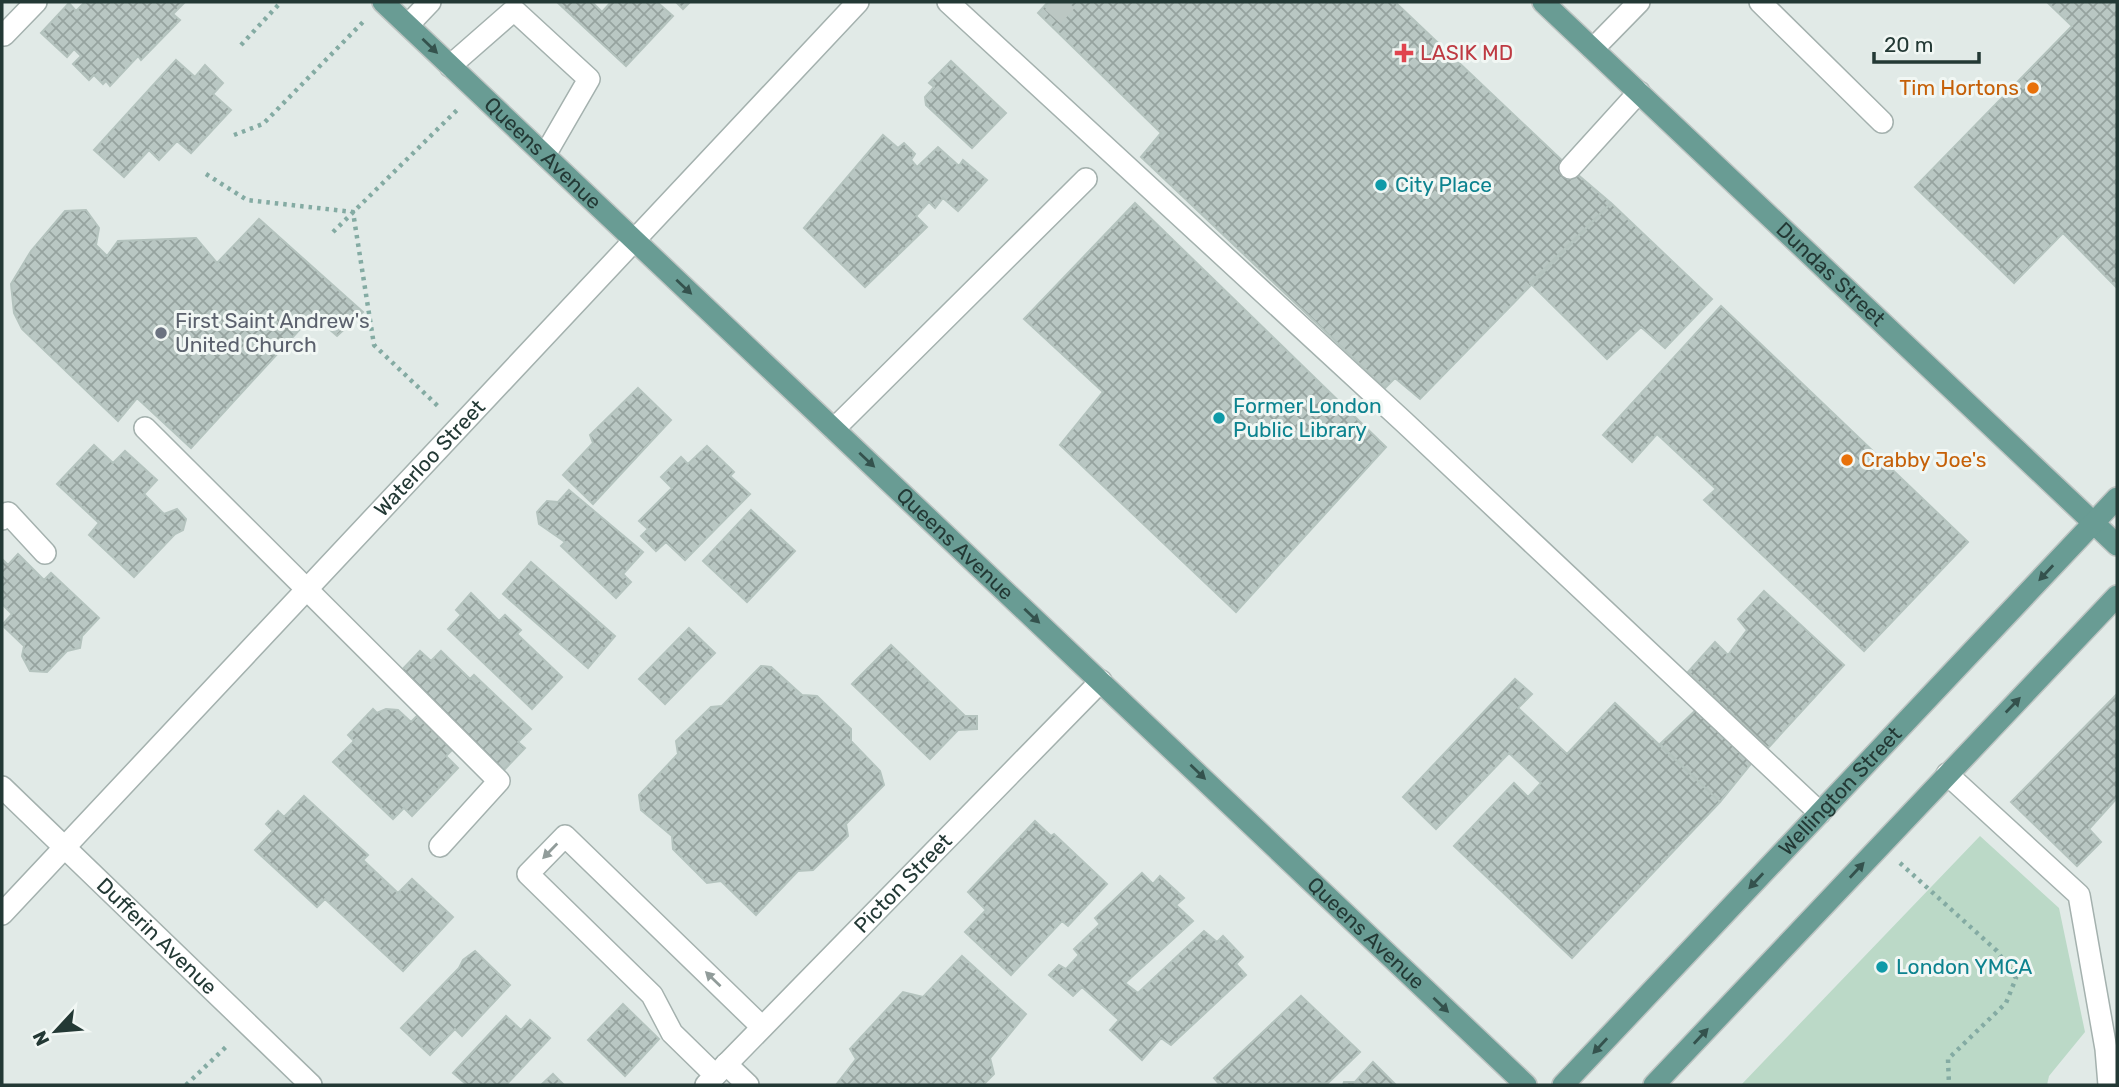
<svg xmlns="http://www.w3.org/2000/svg" width="2119" height="1087" font-family="Rubik,sans-serif">
<defs>
<pattern id="building-cross-hatch" width="8" height="8" patternUnits="userSpaceOnUse" patternTransform="scale(1.75)"><rect width="8" height="8" fill="#b9c7c3"/><path d="M0 0l8 8M0 8l8-8" fill="none" stroke="#96a39f"/></pattern>
</defs>
<rect width="100%" height="100%" fill="#e1eae7"/>
<path fill="#bbd9c7" d="M 1980,836 L 2059,908 L 2085,1032 L 2049,1076 L 2047,1085 L 1741,1085 Z"/>
<path fill="url(#building-cross-hatch)" stroke="#b4c3be" stroke-width="2" d="M 85,2 L 185,2 L 173,14 L 180,20 L 141,60 L 138,56 L 110,86 L 106,81 L 103,84 L 94,75 L 89,80 L 73,64 L 81,56 L 74,49 L 67,57 L 41,33 L 69,3 L 76,11 Z
M 557,2 L 592,2 L 602,12 L 611,2 L 657,2 L 673,16 L 626,66 Z
M 676,2 L 690,2 L 683,9 Z
M 1048,2 L 1395,2 L 1570,168 L 1611,203 L 1420,399 L 1395,378 L 1385,388 L 1141,157 L 1161,133 L 1038,13 Z
M 2047,2 L 2117,2 L 2117,288 L 2063,233 L 2014,283 L 1915,187 L 2072,26 Z
M 176,60 L 195,77 L 205,65 L 223,83 L 213,94 L 231,110 L 191,153 L 177,141 L 159,160 L 149,150 L 124,177 L 94,150 Z
M 951,61 L 1006,113 L 972,148 L 926,105 L 925,97 L 934,87 L 929,83 Z
M 883,135 L 898,148 L 904,143 L 915,154 L 911,160 L 917,167 L 938,147 L 959,166 L 963,160 L 987,180 L 958,211 L 943,198 L 935,208 L 929,202 L 916,216 L 927,227 L 865,287 L 804,228 Z
M 1135,203 L 1386,447 L 1236,612 L 1060,445 L 1103,392 L 1024,319 Z
M 1611,203 L 1712,299 L 1665,348 L 1641,327 L 1607,359 L 1530,283 Z
M 86,210 L 99,228 L 96,245 L 107,256 L 118,241 L 196,238 L 217,263 L 259,219 L 363,312 L 337,336 L 313,315 L 191,448 L 137,398 L 118,421 L 22,329 L 14,313 L 11,284 L 31,251 L 65,211 Z
M 1721,306 L 1968,542 L 1864,651 L 1704,500 L 1716,489 L 1657,434 L 1632,462 L 1603,435 Z
M 638,388 L 671,420 L 593,504 L 563,475 L 593,443 L 590,435 Z
M 94,445 L 113,463 L 125,451 L 157,480 L 144,494 L 164,514 L 177,509 L 186,519 L 183,530 L 175,534 L 134,577 L 89,535 L 99,523 L 57,484 Z
M 707,446 L 734,472 L 730,476 L 750,494 L 685,560 L 666,542 L 656,551 L 641,536 L 648,529 L 639,521 L 672,488 L 661,477 L 681,457 L 688,464 Z
M 569,490 L 643,552 L 623,574 L 631,582 L 616,598 L 561,546 L 565,542 L 539,524 L 537,512 L 547,501 L 558,502 Z
M 751,510 L 795,551 L 747,602 L 703,561 Z
M 18,554 L 44,580 L 51,573 L 99,618 L 82,636 L 80,648 L 67,651 L 47,672 L 30,671 L 22,656 L 24,646 L 2,625 L 12,614 L 2,604 L 2,559 L 8,565 Z
M 531,562 L 615,636 L 588,668 L 503,594 Z
M 1764,591 L 1844,665 L 1768,748 L 1688,672 L 1715,642 L 1728,655 L 1747,630 L 1738,619 Z
M 471,593 L 499,621 L 505,615 L 521,630 L 517,634 L 562,677 L 532,709 L 448,629 L 461,615 L 456,610 Z
M 689,628 L 715,653 L 665,704 L 639,679 Z
M 891,645 L 965,716 L 977,716 L 977,729 L 958,730 L 930,759 L 852,684 Z
M 420,651 L 431,661 L 441,651 L 470,679 L 474,675 L 531,729 L 518,742 L 525,748 L 504,770 L 398,674 Z
M 761,666 L 771,667 L 802,695 L 817,696 L 851,729 L 851,741 L 880,771 L 884,785 L 846,824 L 848,836 L 813,870 L 798,871 L 756,915 L 721,881 L 707,883 L 673,849 L 672,836 L 641,810 L 639,795 L 678,754 L 676,741 L 711,707 L 722,706 Z
M 1515,679 L 1532,694 L 1518,708 L 1567,754 L 1615,703 L 1720,802 L 1572,958 L 1454,846 L 1514,783 L 1528,797 L 1541,783 L 1509,753 L 1436,829 L 1403,797 Z
M 2117,694 L 2117,798 L 2089,829 L 2101,842 L 2077,866 L 2011,802 Z
M 1699,707 L 1754,760 L 1720,802 L 1660,744 Z
M 373,709 L 377,713 L 386,709 L 398,710 L 411,722 L 417,716 L 452,750 L 446,756 L 458,768 L 412,816 L 404,808 L 393,819 L 333,762 L 354,741 L 348,735 Z
M 304,796 L 368,855 L 363,860 L 398,893 L 412,879 L 453,917 L 403,971 L 325,899 L 317,907 L 255,850 L 273,831 L 266,824 L 278,811 L 284,817 Z
M 1035,821 L 1051,836 L 1054,834 L 1107,884 L 1068,926 L 1062,921 L 1011,975 L 965,932 L 986,910 L 968,892 Z
M 1142,873 L 1153,884 L 1160,876 L 1184,898 L 1176,905 L 1193,921 L 1125,983 L 1138,993 L 1204,931 L 1217,942 L 1223,936 L 1243,957 L 1236,964 L 1246,975 L 1171,1045 L 1161,1038 L 1142,1060 L 1110,1030 L 1119,1020 L 1082,987 L 1073,996 L 1049,975 L 1059,965 L 1066,969 L 1079,955 L 1074,949 L 1100,924 L 1095,918 Z
M 475,951 L 510,985 L 462,1036 L 455,1029 L 430,1055 L 401,1028 L 459,968 L 463,960 Z
M 962,956 L 1026,1014 L 990,1058 L 994,1074 L 983,1085 L 836,1085 L 856,1059 L 850,1049 L 903,992 L 923,997 Z
M 1301,996 L 1360,1052 L 1328,1083 L 1220,1085 L 1214,1078 Z
M 623,1004 L 659,1039 L 625,1076 L 588,1040 Z
M 506,1016 L 521,1030 L 530,1020 L 550,1038 L 506,1085 L 467,1085 L 453,1073 Z
M 1373,1062 L 1396,1085 L 1343,1085 L 1344,1082 L 1355,1082 Z
M 553,1074 L 564,1085 L 541,1085 Z"/>
<g fill="none" stroke-linecap="round" stroke-linejoin="round">
<path stroke="#bbc7c3" stroke-width="21" stroke-dasharray="21 10" stroke-linecap="butt" d="M 1052,2 L 1069,17"/>
<g stroke="#a4b1ae" stroke-width="24">
<g id="minor">
<path d="M 948,2 L 1404,422 L 1820,813"/>
<path d="M 1760,2 L 1882,122"/>
<path d="M 408,25 L 430,2"/>
<path d="M 4,35 L 36,2"/>
<path d="M 1593,49 L 1639,2"/>
<path d="M 450,66 L 514,10 L 589,79 L 545,155"/>
<path d="M 1570,168 L 1639,92"/>
<path d="M 145,428 L 499,781 L 440,846"/>
<path d="M 834,429 L 1086,179"/>
<path d="M 2,519 L 8,513 L 45,553"/>
<path d="M 1947,774 L 2079,895 L 2106,1049 L 2109,1085"/>
<path id="s1" d="M 2,787 L 311,1085"/>
<path id="s2" d="M 2,914 L 858,2"/>
<path d="M 726,1064 L 748,1085"/>
<path d="M 715,1075 L 672,1033 L 652,995 L 528,874 L 565,836 L 762,1027"/>
<path id="s3" d="M 706,1085 L 1101,681"/>
</g>
</g>
<g stroke="#bdc4c2" stroke-width="24">
<g id="major">
<path id="s4" d="M 383,2 L 1526,1085"/>
<path id="s5" d="M 1543,2 L 2117,545"/>
<path id="s6" d="M 1563,1085 L 2117,498"/>
<path d="M 1654,1085 L 2117,596"/>
</g>
</g>
<path stroke="#84aba3" stroke-width="4.5" stroke-dasharray="3.5 5" stroke-linecap="butt" d="M 241,45 L 281,2
M 234,135 L 263,124 L 363,22
M 206,174 L 247,200 L 353,212 L 374,345 L 440,408
M 333,232 L 457,110
M 1900,863 L 1997,951 L 2016,978 L 2006,1003 L 1948,1059 L 1949,1085
M 186,1085 L 228,1045"/>
<use href="#minor" stroke="#fff" stroke-width="21"/>
<use href="#major" stroke="#699c94" stroke-width="21"/>
</g>
<defs><path id="oneway-solid" d="M-6-.8H1V-3.2L6.5 0L1 3.2V.8H-6Z" transform="scale(1.75)"/></defs>
<g fill="#34524d">
<use href="#oneway-solid" transform="translate(430 46) rotate(44)"/>
<use href="#oneway-solid" transform="translate(684 287) rotate(43)"/>
<use href="#oneway-solid" transform="translate(867 460) rotate(43)"/>
<use href="#oneway-solid" transform="translate(2046 573) rotate(133)"/>
<use href="#oneway-solid" transform="translate(1032 616) rotate(43)"/>
<use href="#oneway-solid" transform="translate(2013 705) rotate(-46)"/>
<use href="#oneway-solid" transform="translate(1198 772) rotate(44)"/>
<use href="#oneway-solid" transform="translate(1857 870) rotate(-47)"/>
<use href="#oneway-solid" transform="translate(1756 881) rotate(133)"/>
<use href="#oneway-solid" transform="translate(1441 1005) rotate(44)"/>
<use href="#oneway-solid" transform="translate(1701 1036) rotate(-47)"/>
<use href="#oneway-solid" transform="translate(1600 1046) rotate(133)"/>
</g>
<g fill="#919c9a">
<use href="#oneway-solid" transform="translate(550 851) rotate(134)"/>
<use href="#oneway-solid" transform="translate(713 979) rotate(-136)"/>
</g>
<path fill="#e0444e" stroke="#f1f7f4" stroke-width="2.5" d="M1400.5 42.5h7v7h7v7h-7v7h-7v-7h-7v-7h7z"/>
<g fill="#e8710a" stroke="#f1f7f4" stroke-width="2.5">
<circle cx="2033" cy="88" r="7"/>
<circle cx="1847" cy="460" r="7"/>
</g>
<g fill="#0f9aa8" stroke="#f1f7f4" stroke-width="2.5">
<circle cx="1381" cy="185" r="7"/>
<circle cx="1219" cy="418" r="7"/>
<circle cx="1882" cy="967" r="7"/>
</g>
<circle fill="#6b7280" stroke="#f1f7f4" stroke-width="2.5" cx="161" cy="333" r="7"/>
<g text-anchor="middle" stroke-width="6" stroke-linejoin="round" paint-order="stroke">
<g font-size="21" fill="#be3a42" stroke="#f1f7f4" text-anchor="start">
<text x="1420" y="60">LASIK MD</text>
</g>
<g font-size="21" fill="#c56008" stroke="#f1f7f4" text-anchor="end">
<text x="2019" y="95">Tim Hortons</text>
<text x="1861" y="467" text-anchor="start">Crabby Joe's</text>
</g>
<g font-size="21" fill="#233935" stroke="#f1f7f4">
<text dy="7" stroke="none"><textPath href="#s4" startOffset="220">Queens Avenue</textPath></text>
<text dy="7" stroke="none"><textPath href="#s5" startOffset="396">Dundas Street</textPath></text>
<text dy="7" stroke="none"><textPath href="#s2" startOffset="625">Waterloo Street</textPath></text>
<text dy="7" stroke="none"><textPath href="#s4" startOffset="788">Queens Avenue</textPath></text>
<text dy="7" stroke="none"><textPath href="#s6" startOffset="404">Wellington Street</textPath></text>
<text dy="7" stroke="none"><textPath href="#s3" startOffset="282">Picton Street</textPath></text>
<text dy="7" stroke="none"><textPath href="#s4" startOffset="1354">Queens Avenue</textPath></text>
<text dy="7" stroke="none"><textPath href="#s1" startOffset="215">Dufferin Avenue</textPath></text>
</g>
<g font-size="21" fill="#0d838f" stroke="#f1f7f4" text-anchor="start">
<text x="1395" y="192">City Place</text>
<text x="1233" y="413">Former London<tspan x="1233" dy="24">Public Library</tspan></text>
<text x="1896" y="974">London YMCA</text>
</g>
<g font-size="21" fill="#5b616d" stroke="#f1f7f4" text-anchor="start">
<text x="175" y="328">First Saint Andrew's<tspan x="175" dy="24">United Church</tspan></text>
</g>
</g>
<rect width="2119" height="1087" fill="none" stroke="#233935" stroke-width="7"/>
<g transform="translate(56 1031) rotate(244)" stroke="#f1f7f4" stroke-width="5" paint-order="stroke">
<path d="M0-5L12 26L0 18L-12 26Z" fill="#233935"/>
<text y="-10" font-size="19" font-weight="bold" text-anchor="middle" fill="#233935">N</text>
</g>
<path d="M1874 52v10h105v-10" fill="none" stroke="#233935" stroke-width="3.5"/>
<text x="1884" y="52" font-size="21" fill="#233935" stroke="#f1f7f4" stroke-width="5" paint-order="stroke">20 m</text>
</svg>
